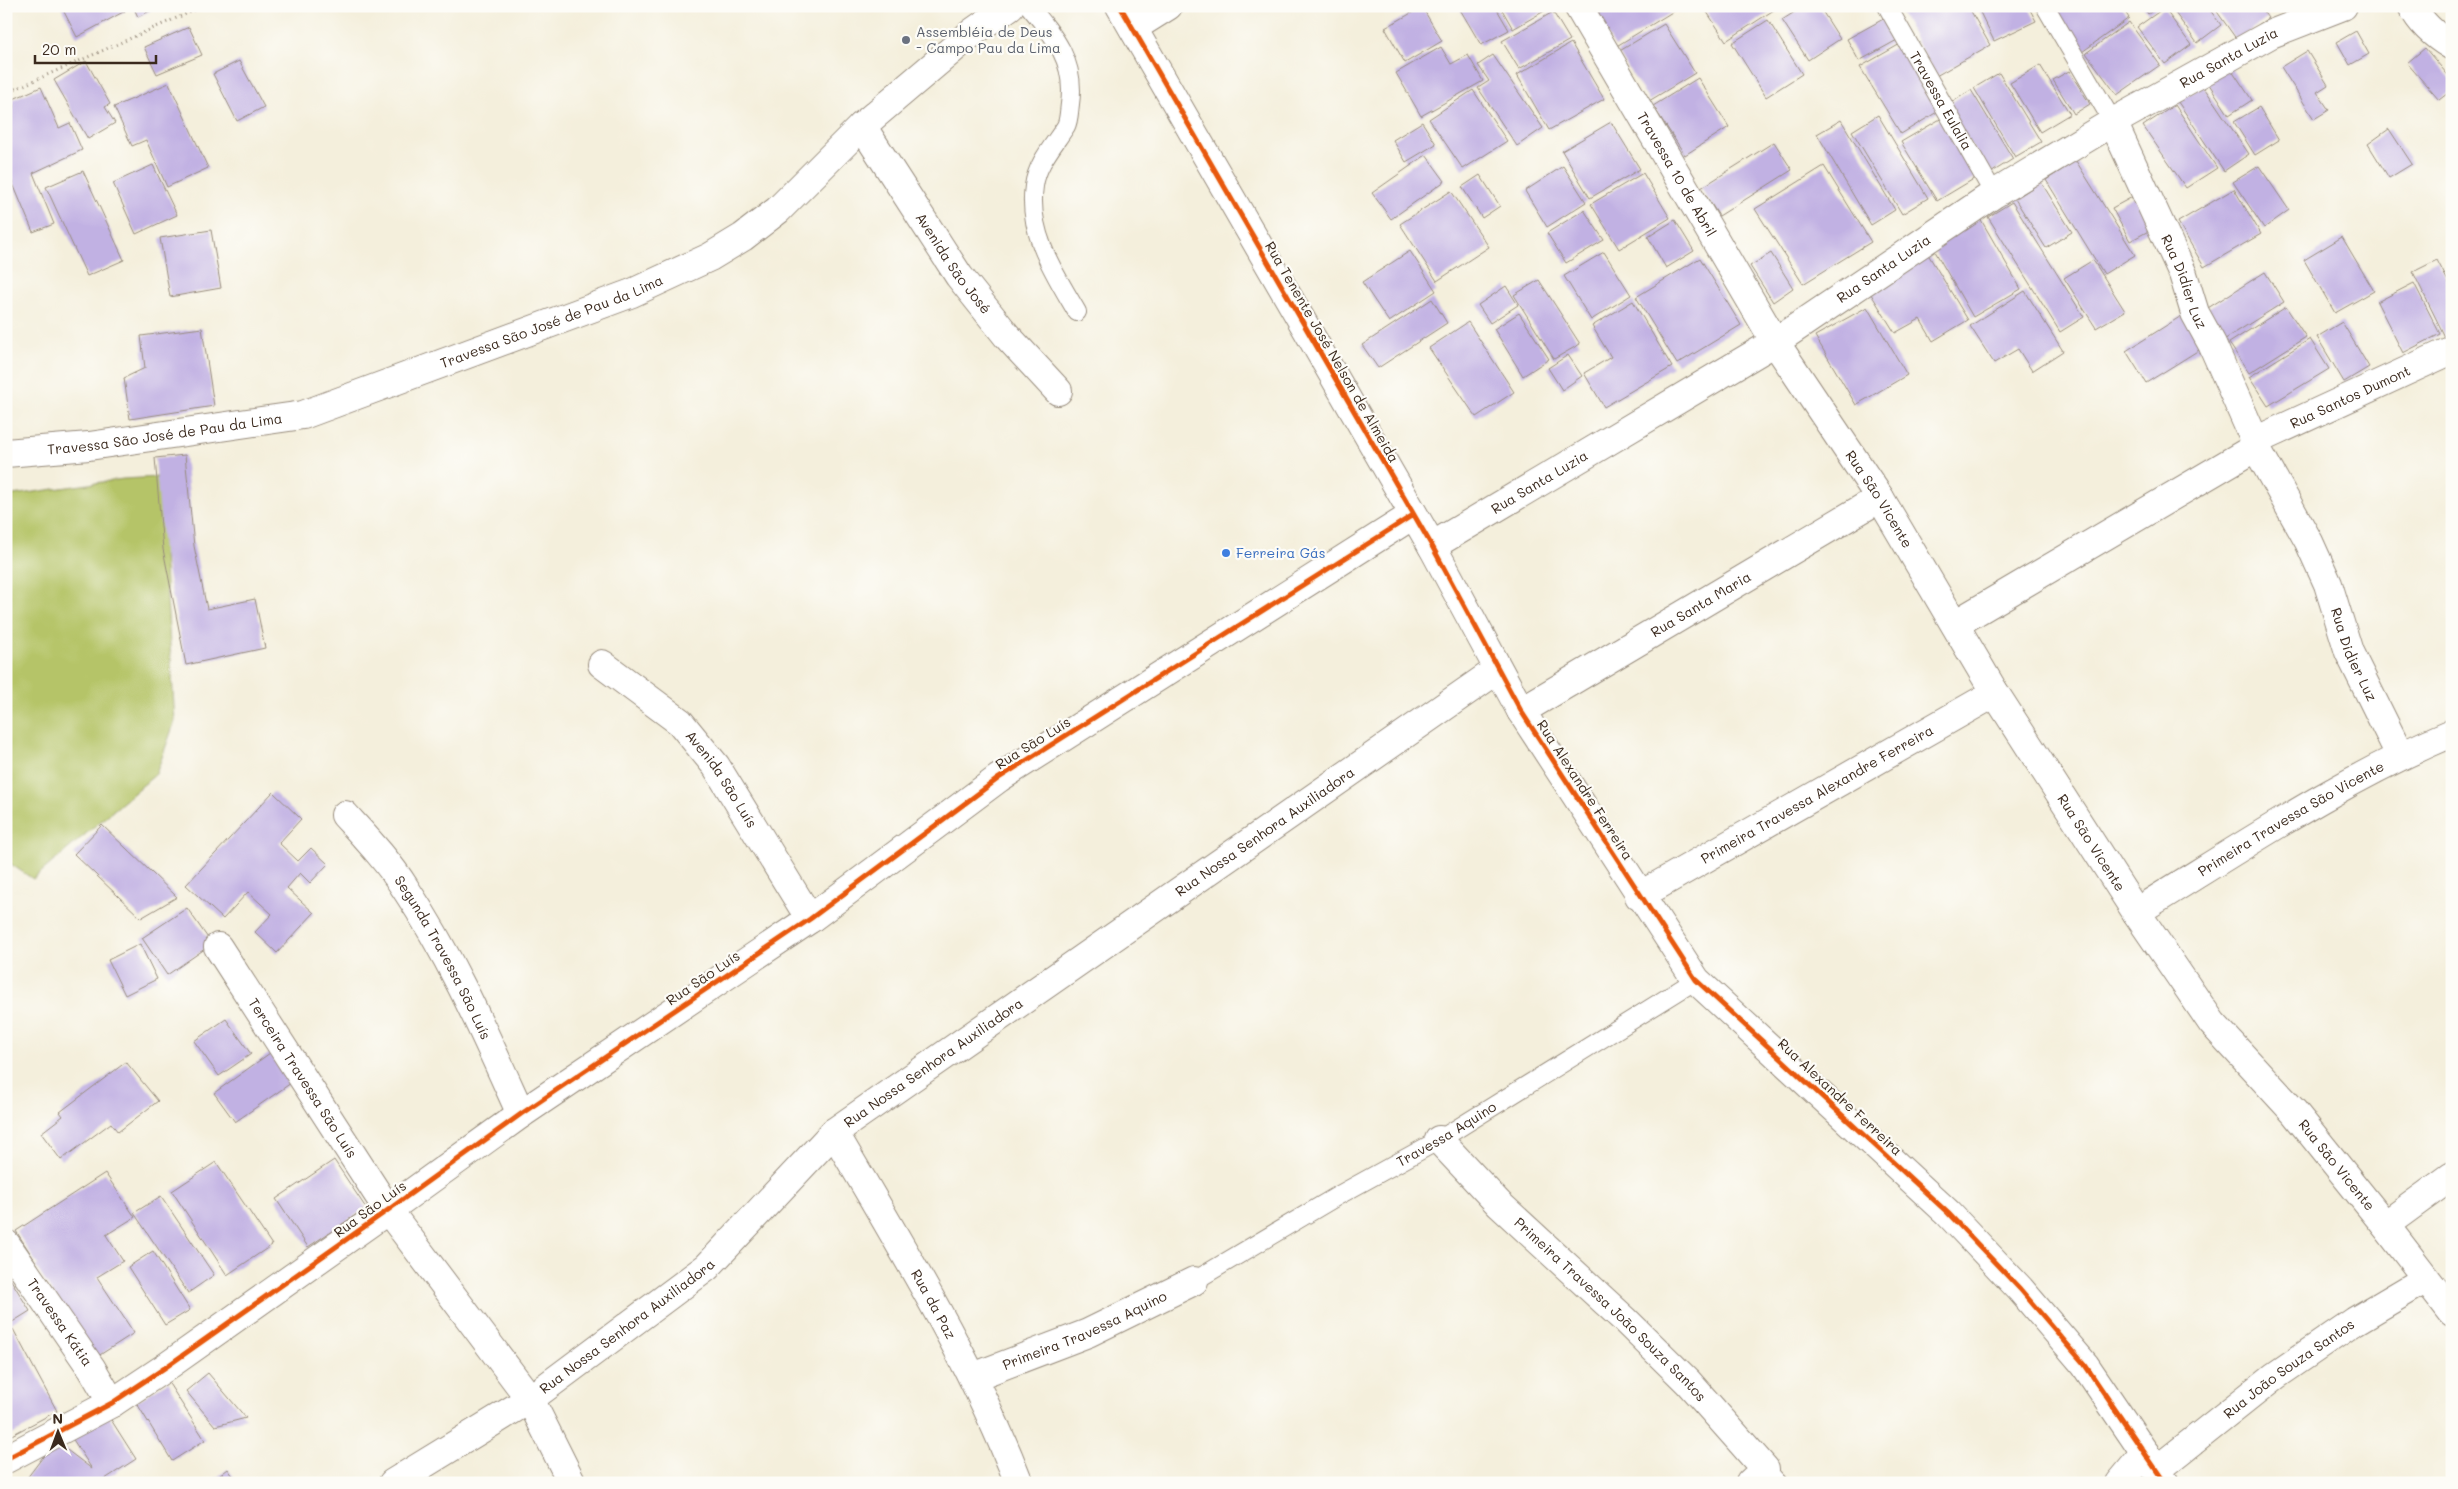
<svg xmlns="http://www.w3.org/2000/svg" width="2458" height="1489" font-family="Mali,sans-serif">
<rect width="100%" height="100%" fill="#fdfcf7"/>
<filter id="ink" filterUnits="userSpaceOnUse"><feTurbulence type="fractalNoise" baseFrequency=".02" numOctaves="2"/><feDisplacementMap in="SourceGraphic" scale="10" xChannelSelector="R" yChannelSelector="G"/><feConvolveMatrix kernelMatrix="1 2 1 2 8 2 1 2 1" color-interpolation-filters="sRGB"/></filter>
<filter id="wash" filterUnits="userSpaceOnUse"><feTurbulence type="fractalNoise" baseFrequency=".0096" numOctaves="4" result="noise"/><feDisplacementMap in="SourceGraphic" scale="20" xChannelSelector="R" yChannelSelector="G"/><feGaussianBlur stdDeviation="1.12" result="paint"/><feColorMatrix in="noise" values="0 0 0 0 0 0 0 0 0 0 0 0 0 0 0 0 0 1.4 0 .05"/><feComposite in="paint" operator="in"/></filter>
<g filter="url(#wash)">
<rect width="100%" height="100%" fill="#f4efdc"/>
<path fill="#b5c467" stroke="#787742" d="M 159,477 L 175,721 L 156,774 L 33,879 L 6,861 L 6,496 L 123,479 Z"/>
<g id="blocks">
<path fill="#c1b1e3" d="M 61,6 L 123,6 L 125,11 L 77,37 Z
M 133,6 L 159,6 L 138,17 Z
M 1458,6 L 1495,6 L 1509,30 L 1481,45 Z
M 1500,6 L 1553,6 L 1513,29 Z
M 1609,6 L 1682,6 L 1615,47 L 1595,15 Z
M 1703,6 L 1780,6 L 1726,41 Z
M 1804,6 L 1819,6 L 1840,39 L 1808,60 L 1782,20 Z
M 1909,6 L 1968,6 L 1990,45 L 1936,76 L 1900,11 Z
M 1977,6 L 2028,6 L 2036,21 L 1994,41 Z
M 2048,6 L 2121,6 L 2129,18 L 2082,52 Z
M 2143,6 L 2159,6 L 2148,14 Z
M 2170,6 L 2207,6 L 2221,25 L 2197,43 Z
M 2213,6 L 2259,6 L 2268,18 L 2237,40 Z
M 1422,7 L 1442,41 L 1405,63 L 1385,28 Z
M 2164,8 L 2191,45 L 2165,64 L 2137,27 Z
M 1553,12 L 1570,40 L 1519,69 L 1502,41 Z
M 1887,17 L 1899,39 L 1859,61 L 1847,39 Z
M 1768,20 L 1802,74 L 1766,97 L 1732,43 Z
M 2129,22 L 2160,65 L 2117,95 L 2086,53 Z
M 1664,24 L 1695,73 L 1649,101 L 1618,52 Z
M 189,27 L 202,55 L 157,74 L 144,47 Z
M 2356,31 L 2369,54 L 2350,65 L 2337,42 Z
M 1571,43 L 1604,99 L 1549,130 L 1517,75 Z
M 1902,43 L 1942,109 L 1901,134 L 1860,67 Z
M 1441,47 L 1451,64 L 1468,55 L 1483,81 L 1421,116 L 1396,73 Z
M 2425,48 L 2452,80 L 2452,90 L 2439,100 L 2407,63 Z
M 2307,51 L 2328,85 L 2317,92 L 2329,110 L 2314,119 L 2281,67 Z
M 1493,55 L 1543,128 L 1517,146 L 1478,88 L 1489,81 L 1478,65 Z
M 86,61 L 110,104 L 105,107 L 115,123 L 88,139 L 54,80 Z
M 239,61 L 264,107 L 237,121 L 213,74 Z
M 2228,64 L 2252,100 L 2229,115 L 2205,78 Z
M 2040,65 L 2070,114 L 2040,132 L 2010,83 Z
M 2069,71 L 2090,104 L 2074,114 L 2053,80 Z
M 1999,73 L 2041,142 L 2015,157 L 1974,88 Z
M 1698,78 L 1729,127 L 1685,155 L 1653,106 Z
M 169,83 L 208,168 L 167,187 L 146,140 L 132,146 L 114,107 Z
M 2203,86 L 2249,154 L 2224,171 L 2178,102 Z
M 41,87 L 59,128 L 70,123 L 82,150 L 33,173 L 54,224 L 33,232 L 6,167 L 6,111 L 14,107 L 11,100 Z
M 1473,90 L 1507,141 L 1463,169 L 1429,119 Z
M 1971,90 L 2013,159 L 1989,174 L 1946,106 Z
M 2175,105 L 2217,168 L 2186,188 L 2143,126 Z
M 2259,107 L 2279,140 L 2255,155 L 2234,122 Z
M 1878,115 L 1928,198 L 1902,214 L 1852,131 Z
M 1942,118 L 1977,177 L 1937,201 L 1901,142 Z
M 1841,120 L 1895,210 L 1871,225 L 1817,134 Z
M 1422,122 L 1436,144 L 1406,162 L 1393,140 Z
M 1611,122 L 1640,169 L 1590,198 L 1562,151 Z
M 2389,129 L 2412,164 L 2389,178 L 2368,144 Z
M 1774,142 L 1792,170 L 1719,216 L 1701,188 Z
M 1426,155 L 1445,181 L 1391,219 L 1372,193 Z
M 2076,161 L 2135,255 L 2104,274 L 2046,180 Z
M 153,165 L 177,215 L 136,234 L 113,183 Z
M 1563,166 L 1586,202 L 1547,227 L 1525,191 Z
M 1824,166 L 1871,242 L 1803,284 L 1755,209 Z
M 2259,166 L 2289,210 L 2264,228 L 2233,182 Z
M 83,171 L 124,260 L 87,276 L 46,187 Z
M 1643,173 L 1670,218 L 1619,249 L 1591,204 Z
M 1480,175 L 1500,206 L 1482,218 L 1462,187 Z
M 2041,182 L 2072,232 L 2046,248 L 2015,199 Z
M 2234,189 L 2261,234 L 2204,267 L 2178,222 Z
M 1451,191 L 1489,247 L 1437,281 L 1400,224 Z
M 2138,194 L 2156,227 L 2130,241 L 2112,208 Z
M 2012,202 L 2084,317 L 2060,332 L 1988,217 Z
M 1584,210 L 1604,240 L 1566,263 L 1547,233 Z
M 1980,218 L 2021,289 L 1973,317 L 1932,246 Z
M 1675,220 L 1694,251 L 1666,268 L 1648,237 Z
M 211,230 L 221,288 L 170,297 L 160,238 Z
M 2342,237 L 2374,291 L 2335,313 L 2304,260 Z
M 1410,251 L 1436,291 L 1389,322 L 1362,282 Z
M 1926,251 L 1968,320 L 1933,341 L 1920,319 L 1895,333 L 1866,286 Z
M 1604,252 L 1631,295 L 1591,320 L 1564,276 Z
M 1771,253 L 1793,288 L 1773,302 L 1750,266 Z
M 1700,258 L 1741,325 L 1677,364 L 1636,297 Z
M 2093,260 L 2125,311 L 2096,328 L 2064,278 Z
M 2437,260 L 2452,289 L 2452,339 L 2447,341 L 2413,272 Z
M 2265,272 L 2284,302 L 2219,343 L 2200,313 Z
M 1539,280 L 1580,344 L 1554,359 L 1514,295 Z
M 2414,283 L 2440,334 L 2403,353 L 2377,302 Z
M 1506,286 L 1518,305 L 1490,323 L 1478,305 Z
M 2025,291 L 2063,351 L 2032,371 L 2018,349 L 1994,363 L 1970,326 Z
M 1432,299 L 1447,323 L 1378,368 L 1362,345 Z
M 1633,301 L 1672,367 L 1604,407 L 1584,373 L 1611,357 L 1592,326 Z
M 1867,307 L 1907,375 L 1856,405 L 1815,336 Z
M 2286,307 L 2306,337 L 2249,373 L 2229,343 Z
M 1519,313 L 1549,359 L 1523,376 L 1494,329 Z
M 2186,313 L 2207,345 L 2146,383 L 2126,351 Z
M 1468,322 L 1514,392 L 1476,417 L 1429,348 Z
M 2342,322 L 2369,367 L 2344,382 L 2317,337 Z
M 202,328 L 214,406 L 130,419 L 124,378 L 145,368 L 141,336 Z
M 2310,339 L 2329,369 L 2268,406 L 2249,377 Z
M 1568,355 L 1582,376 L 1562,390 L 1548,368 Z
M 185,455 L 194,546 L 207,609 L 255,599 L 265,648 L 186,665 L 163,549 L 155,458 Z
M 273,792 L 301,819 L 279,843 L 298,861 L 311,848 L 328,864 L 310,883 L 300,873 L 287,888 L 314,913 L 277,953 L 255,932 L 272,914 L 248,892 L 223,919 L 186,885 Z
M 102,825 L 177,897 L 141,918 L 74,854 Z
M 187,908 L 212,944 L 167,975 L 142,938 Z
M 140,944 L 157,979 L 125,995 L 108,960 Z
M 226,1019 L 251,1054 L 219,1076 L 194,1041 Z
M 270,1053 L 291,1083 L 235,1122 L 214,1093 Z
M 126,1062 L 158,1101 L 118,1132 L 111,1123 L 61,1160 L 41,1133 L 63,1116 L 60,1112 Z
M 334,1160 L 366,1208 L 308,1247 L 276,1199 Z
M 216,1162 L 272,1245 L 227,1275 L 172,1191 Z
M 105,1173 L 135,1217 L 106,1235 L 123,1261 L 97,1277 L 134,1333 L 95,1358 L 36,1267 L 38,1265 L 16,1231 Z
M 161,1196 L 214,1275 L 188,1293 L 134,1213 Z
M 153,1251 L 190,1310 L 165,1325 L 128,1267 Z
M 6,1272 L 30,1311 L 6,1326 Z
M 13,1329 L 57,1411 L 6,1438 L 6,1333 Z
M 208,1373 L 246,1418 L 215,1426 L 186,1391 Z
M 168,1382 L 205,1440 L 172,1461 L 136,1402 Z
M 108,1415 L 136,1459 L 105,1479 L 110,1483 L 34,1483 L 27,1478 L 55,1441 L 92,1469 L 72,1438 Z
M 228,1469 L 238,1483 L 210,1483 Z"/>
</g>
</g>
<g filter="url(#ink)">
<use href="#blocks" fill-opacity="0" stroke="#988c7d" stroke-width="1"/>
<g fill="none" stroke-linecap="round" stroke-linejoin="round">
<g stroke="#988c7d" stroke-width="20">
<g id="service">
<path d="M 1029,6 C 1055,37 1076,62 1070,104 C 1069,111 1069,120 1066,126 C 1054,145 1037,163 1034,186 C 1027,233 1055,274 1077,312"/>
<path id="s1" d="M 1887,6 L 1994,194"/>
<path d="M 2045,6 L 2113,122"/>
<path id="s2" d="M 1194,1281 L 1339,1195 L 1439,1140 L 1696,980"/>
<path d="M 1765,1469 L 1778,1483"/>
</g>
</g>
<g stroke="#988c7d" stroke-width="30">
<g id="minor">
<path d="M 1120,6 L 1432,546 L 1521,711 L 1696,980 L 1948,1213 L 2020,1289 L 2085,1365 L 2165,1483"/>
<path id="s3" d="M 1578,6 L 1775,342 L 1880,498 L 1995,693 L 2136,912 L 2212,1023 L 2294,1112 L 2385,1225 L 2452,1312"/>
<path d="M 2412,6 C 2421,24 2435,36 2452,46"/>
<path d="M 1133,28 L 1168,6"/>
<path id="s4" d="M 2113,122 L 2183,274 L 2195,313 L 2212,344 L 2255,441"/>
<path id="s5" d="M 862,126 L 959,276 L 1007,336 L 1058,391"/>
<path id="s6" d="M 2256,447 L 2309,542 L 2328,584 L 2349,652 L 2400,755"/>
<path id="s7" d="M 2256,447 L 2255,441 L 2452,350"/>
<path id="s8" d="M 6,453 L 89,446 L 303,415 L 632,293 L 710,257 L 743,237 L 778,210 L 862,126 L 973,32 L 1010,6"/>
<path id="s9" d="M 1432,546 L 1775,342 L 1994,194 L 2113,122 L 2271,34 L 2343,6"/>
<path d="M 1955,624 L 2256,447"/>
<path id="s10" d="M 602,664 L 680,722 L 716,766 L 810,919"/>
<path id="s11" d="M 1521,711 L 1880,498"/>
<path id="s12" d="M 345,815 C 366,838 388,861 405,888 C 452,958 486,1037 521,1114"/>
<path id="s13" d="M 1639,896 L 1995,693"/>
<path id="s14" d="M 2136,912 C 2239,849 2340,780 2452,733"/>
<path id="s15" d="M 218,947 L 388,1210 L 530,1399 L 572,1483"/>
<path id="s16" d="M 834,1132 C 901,1247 971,1359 1019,1483"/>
<path id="s17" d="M 1439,1140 L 1499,1204 L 1624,1319 L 1688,1382 L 1765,1469 L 1750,1483"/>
<path d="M 2385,1225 L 2452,1176"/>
<path id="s18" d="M 6,1244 L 92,1369 L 112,1403"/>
<path id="s19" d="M 973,1377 L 1088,1333 L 1194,1281"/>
<path d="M 6,1459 L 112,1403 L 166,1367 L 388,1210 L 521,1114 L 810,919 L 999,778 L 1413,515"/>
<path id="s20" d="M 2158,1469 L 2275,1376 L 2355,1321 L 2426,1279"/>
<path id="s21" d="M 393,1483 L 530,1399 L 707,1267 L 834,1132 L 1497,670"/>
<path d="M 2120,1483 L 2145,1453"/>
</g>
</g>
<path stroke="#988c7d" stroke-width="3" stroke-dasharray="1 4" stroke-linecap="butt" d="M 6,93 L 204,6"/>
<use href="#service" stroke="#fff" stroke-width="18"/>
<use href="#minor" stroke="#fff" stroke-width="28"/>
<g stroke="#fdfcf7" stroke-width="8">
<path id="cycleway" d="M 1120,6 L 1432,546 L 1521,711 L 1696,980 L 1948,1213 L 2020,1289 L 2085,1365 L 2165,1483
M 6,1459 L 112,1403 L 166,1367 L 388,1210 L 521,1114 L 810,919 L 999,778 L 1413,515"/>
</g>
<use href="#cycleway" stroke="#e8590c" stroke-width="5"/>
</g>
</g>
<circle fill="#6b7280" stroke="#fdfcf7" stroke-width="2" cx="906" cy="40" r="5"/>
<circle fill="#3f7fe0" stroke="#fdfcf7" stroke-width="2" cx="1226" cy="553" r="5"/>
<g text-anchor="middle" stroke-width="4.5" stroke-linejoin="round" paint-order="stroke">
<g font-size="14" fill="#5b616d" stroke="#fdfcf7" text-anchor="start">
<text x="916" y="37">Assembléia de Deus<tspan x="916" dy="16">- Campo Pau da Lima</tspan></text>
</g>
<g font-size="14" fill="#3b2a1e" stroke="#fdfcf7">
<text dy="5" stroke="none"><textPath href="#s9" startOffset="935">Rua Santa Luzia</textPath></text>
<text dy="5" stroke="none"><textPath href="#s1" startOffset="109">Travessa Eulalia</textPath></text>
<text dy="5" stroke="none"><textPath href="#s3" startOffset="195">Travessa 10 de Abril</textPath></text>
<text dy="5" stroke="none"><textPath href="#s5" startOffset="165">Avenida São José</textPath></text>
<text dy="5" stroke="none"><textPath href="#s9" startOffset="530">Rua Santa Luzia</textPath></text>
<text dy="5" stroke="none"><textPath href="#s4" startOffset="175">Rua Didier Luz</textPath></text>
<text dy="5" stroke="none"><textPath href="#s8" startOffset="565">Travessa São José de Pau da Lima</textPath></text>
<text transform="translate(1332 352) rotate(60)" y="5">Rua Tenente José Nelson de Almeida</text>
<text dy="5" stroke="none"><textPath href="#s7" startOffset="111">Rua Santos Dumont</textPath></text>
<text dy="5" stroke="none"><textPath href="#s8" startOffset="160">Travessa São José de Pau da Lima</textPath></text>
<text dy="5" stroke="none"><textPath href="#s9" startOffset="125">Rua Santa Luzia</textPath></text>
<text dy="5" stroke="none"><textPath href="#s3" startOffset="578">Rua São Vicente</textPath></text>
<text dy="5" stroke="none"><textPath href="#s11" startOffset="209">Rua Santa Maria</textPath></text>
<text dy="5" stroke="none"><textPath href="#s6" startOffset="230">Rua Didier Luz</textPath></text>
<text transform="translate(1033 743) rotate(-32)" y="5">Rua São Luís</text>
<text dy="5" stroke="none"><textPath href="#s10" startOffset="168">Avenida São Luís</textPath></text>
<text transform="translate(1585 790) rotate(57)" y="5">Rua Alexandre Ferreira</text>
<text dy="5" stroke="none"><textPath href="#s13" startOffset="205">Primeira Travessa Alexandre Ferreira</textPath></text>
<text dy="5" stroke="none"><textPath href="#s14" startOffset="181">Primeira Travessa São Vicente</textPath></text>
<text dy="5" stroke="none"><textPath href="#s21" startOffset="1092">Rua Nossa Senhora Auxiliadora</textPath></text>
<text dy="5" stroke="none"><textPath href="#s3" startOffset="982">Rua São Vicente</textPath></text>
<text dy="5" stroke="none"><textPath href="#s12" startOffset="174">Segunda Travessa São Luís</textPath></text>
<text transform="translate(703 978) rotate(-34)" y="5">Rua São Luís</text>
<text dy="5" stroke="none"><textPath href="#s21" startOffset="688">Rua Nossa Senhora Auxiliadora</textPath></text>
<text dy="5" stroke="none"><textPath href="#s15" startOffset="156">Terceira Travessa São Luís</textPath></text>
<text transform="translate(1840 1097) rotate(43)" y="5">Rua Alexandre Ferreira</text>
<text dy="5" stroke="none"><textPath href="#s2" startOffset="292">Travessa Aquino</textPath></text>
<text dy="5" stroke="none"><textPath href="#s3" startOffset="1388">Rua São Vicente</textPath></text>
<text transform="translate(370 1209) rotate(-36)" y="5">Rua São Luís</text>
<text dy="5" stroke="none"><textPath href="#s16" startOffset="199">Rua da Paz</textPath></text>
<text dy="5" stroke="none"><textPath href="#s17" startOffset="241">Primeira Travessa João Souza Santos</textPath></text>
<text dy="5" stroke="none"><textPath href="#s18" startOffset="95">Travessa Kátia</textPath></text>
<text dy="5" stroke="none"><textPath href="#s21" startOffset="282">Rua Nossa Senhora Auxiliadora</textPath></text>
<text dy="5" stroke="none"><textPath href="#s19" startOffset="121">Primeira Travessa Aquino</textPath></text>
<text dy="5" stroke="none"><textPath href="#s20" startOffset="165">Rua João Souza Santos</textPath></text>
</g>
<g font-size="14" fill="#366cbe" stroke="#fdfcf7" text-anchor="start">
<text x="1236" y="558">Ferreira Gás</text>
</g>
</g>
<rect width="2458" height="1489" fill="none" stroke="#fdfcf7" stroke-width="25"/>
<g transform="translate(58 1432) rotate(359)" stroke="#fdfcf7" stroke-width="4" paint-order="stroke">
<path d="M0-4L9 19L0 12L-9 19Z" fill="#3b2a1e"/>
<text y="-8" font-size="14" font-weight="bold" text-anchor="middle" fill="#3b2a1e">N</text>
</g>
<path d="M35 55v8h121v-8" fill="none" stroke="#3b2a1e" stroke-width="2.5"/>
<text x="42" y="55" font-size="15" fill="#3b2a1e" stroke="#fdfcf7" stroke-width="4" paint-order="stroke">20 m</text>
</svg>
